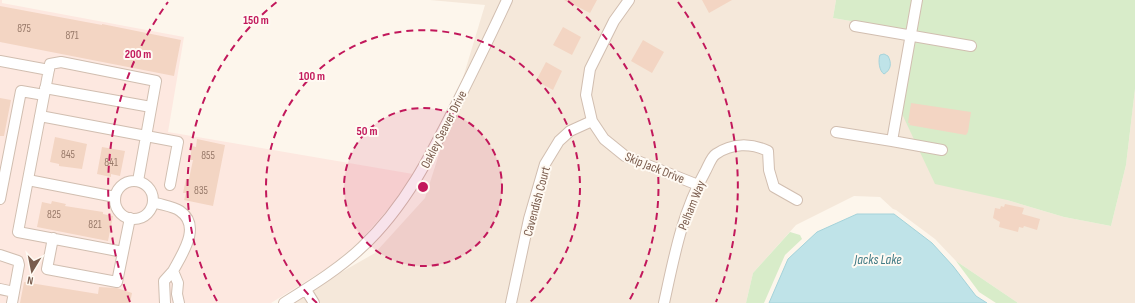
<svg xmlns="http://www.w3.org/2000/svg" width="1135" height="303" font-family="'Sofia Sans Condensed',sans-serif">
<rect width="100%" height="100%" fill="#fdf6ec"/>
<path fill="#f5e8da" d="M 430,0 L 501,0 L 462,81 L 485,5 Z
M 513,0 L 836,0 L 833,18 L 915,32 L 1007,200 L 1064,217 L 1111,226 L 1126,165 L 1135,89 L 1135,303 L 1018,303 L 956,261 L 935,239 L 896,210 L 893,209 L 880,197 L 854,196 L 796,225 L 753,273 L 746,303 L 295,303 L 340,273 L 375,253 L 425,198 L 441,148 Z"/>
<path fill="#fde8e0" d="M 0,0 L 2,0 L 2,3 L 184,37 L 168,132 L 413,174 L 396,200 L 359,242 L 329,267 L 271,303 L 0,303 Z"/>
<path fill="#d8ecc9" d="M 836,0 L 1135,0 L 1135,89 L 1126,165 L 1111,226 L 1064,217 L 1007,200 L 935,184 L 895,99 L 915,32 L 833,18 Z
M 790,232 L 800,235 L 802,239 L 785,255 L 764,303 L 746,303 L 753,273 Z
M 956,261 L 1018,303 L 996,303 L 979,292 Z"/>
<path fill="#bfe3e8" stroke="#a5d3da" d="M 884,54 L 888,56 C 892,63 891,70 884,74 C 879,71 878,60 880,55 Z
M 857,214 L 894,214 L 932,243 L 953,266 L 976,296 L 987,303 L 769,303 L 788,259 L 817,232 Z"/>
<path fill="#f3d5c3" d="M 564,0 L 597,0 L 590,13 Z
M 702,0 L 732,0 L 709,13 Z
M 0,6 L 102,25 L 102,24 L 181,40 L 174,76 L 0,42 Z
M 563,27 L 581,37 L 572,55 L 553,45 Z
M 643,40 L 664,52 L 652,73 L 631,61 Z
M 546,62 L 562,71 L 553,90 L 536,81 Z
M 0,98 L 11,100 L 4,136 L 0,136 Z
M 911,103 L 971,112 L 968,132 L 966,135 L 909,125 L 910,123 L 908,123 Z
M 55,137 L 87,144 L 82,169 L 59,166 L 59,164 L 50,162 Z
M 197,139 L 225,145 L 213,206 L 184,200 L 186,193 L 183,193 L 186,179 L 189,179 L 193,160 L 190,160 L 192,146 L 196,147 Z
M 102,147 L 125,151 L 120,176 L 111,174 L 111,177 L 97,174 Z
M 52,201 L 66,204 L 65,206 L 103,212 L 103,214 L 113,216 L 108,241 L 37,227 L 42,202 L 51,204 Z
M 1005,204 L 1024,208 L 1022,214 L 1040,219 L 1037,230 L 1024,226 L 1023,228 L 1019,227 L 1018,232 L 999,227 L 1000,222 L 993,218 L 995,208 L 1000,209 L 1001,206 L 1004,207 Z
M 24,282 L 98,294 L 99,287 L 117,288 L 132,293 L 130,303 L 20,303 Z"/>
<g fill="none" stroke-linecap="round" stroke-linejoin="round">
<g stroke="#d1beb0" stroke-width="12">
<path id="minor" d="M 629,0 L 614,21 L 590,69 L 586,95 L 592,121 L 604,139 L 625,156 L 698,185
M 917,0 L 892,141 L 942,150
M 855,26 L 971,46
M 0,61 L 49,70
M 45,88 L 151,107
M 40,116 L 178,142 L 170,185
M 836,132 L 892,141
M 28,180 L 115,197
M115 200a19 19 0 1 1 38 0a19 19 0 1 1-38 0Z
M 0,199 L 21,91 L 44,95
M 153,202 C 161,205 173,206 180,211 C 202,226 182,254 173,271
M 53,238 L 47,269 L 117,282 L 130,218
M 123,252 L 18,232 L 50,64 L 61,62 L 156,81 L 138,181
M 0,255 L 18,261 L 19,265 L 12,303
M 0,289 L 14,292
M 306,290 L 314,303
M 165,303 L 164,281 L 173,271 L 178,283 L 177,294 L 179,303
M 284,303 C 311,286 339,269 362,247 C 405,207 431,155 457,103 C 474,69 491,35 507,0
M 511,303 L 529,219 L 545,164 L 559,141 L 570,131 L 592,121
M 664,303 C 674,257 682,213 705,172 C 708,167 711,157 716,154 C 732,143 751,143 768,151 L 769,170 L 774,187 L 797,200"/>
</g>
<use href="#minor" stroke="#fff" stroke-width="10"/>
</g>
<circle cx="423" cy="187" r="79" fill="#c2185b" fill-opacity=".12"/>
<g fill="none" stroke="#c2185b" stroke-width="2" stroke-dasharray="7 5">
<circle cx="423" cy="187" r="79"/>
<path d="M317 303A157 157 0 1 1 529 303"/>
<path d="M217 301A236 236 0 0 1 278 1M568 1A236 236 0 0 1 629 301"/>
<path d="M130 302A315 315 0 0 1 168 2M678 2A315 315 0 0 1 716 302"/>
</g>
<g text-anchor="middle" stroke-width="4" stroke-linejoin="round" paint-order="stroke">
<g font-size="11" fill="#987a6a">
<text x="24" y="32">875</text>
<text x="72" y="39">871</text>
<text x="68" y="158">845</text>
<text x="208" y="159">855</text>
<text x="111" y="166">841</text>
<text x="201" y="194">835</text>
<text x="54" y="218">825</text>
<text x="95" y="228">821</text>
</g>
<g font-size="13" fill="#7a5c4d" stroke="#fffaf3">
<text transform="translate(443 129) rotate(-63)" y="5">Oakley Seaver Drive</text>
<text transform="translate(655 167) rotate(22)" y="5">Skip Jack Drive</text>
<text transform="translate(536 201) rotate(-75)" y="5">Cavendish Court</text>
<text transform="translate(691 205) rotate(-68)" y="5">Pelham Way</text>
</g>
<g font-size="14" font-style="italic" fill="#437c86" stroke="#fffaf3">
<text x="878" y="264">Jacks Lake</text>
</g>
</g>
<circle cx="423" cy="187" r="6" fill="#c2185b" stroke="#fffaf3" stroke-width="2"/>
<g font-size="12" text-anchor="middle" font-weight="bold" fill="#c2185b" stroke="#fffaf3" stroke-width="4" stroke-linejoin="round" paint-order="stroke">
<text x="256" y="24">150 m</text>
<text x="138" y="58">200 m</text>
<text x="312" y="80">100 m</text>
<text x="367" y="135">50 m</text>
</g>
<g transform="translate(32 271) rotate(190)" stroke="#fffaf3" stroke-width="3" paint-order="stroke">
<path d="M0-3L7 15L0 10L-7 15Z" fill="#7a5c4d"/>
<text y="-6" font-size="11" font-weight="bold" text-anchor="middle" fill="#7a5c4d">N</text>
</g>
</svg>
